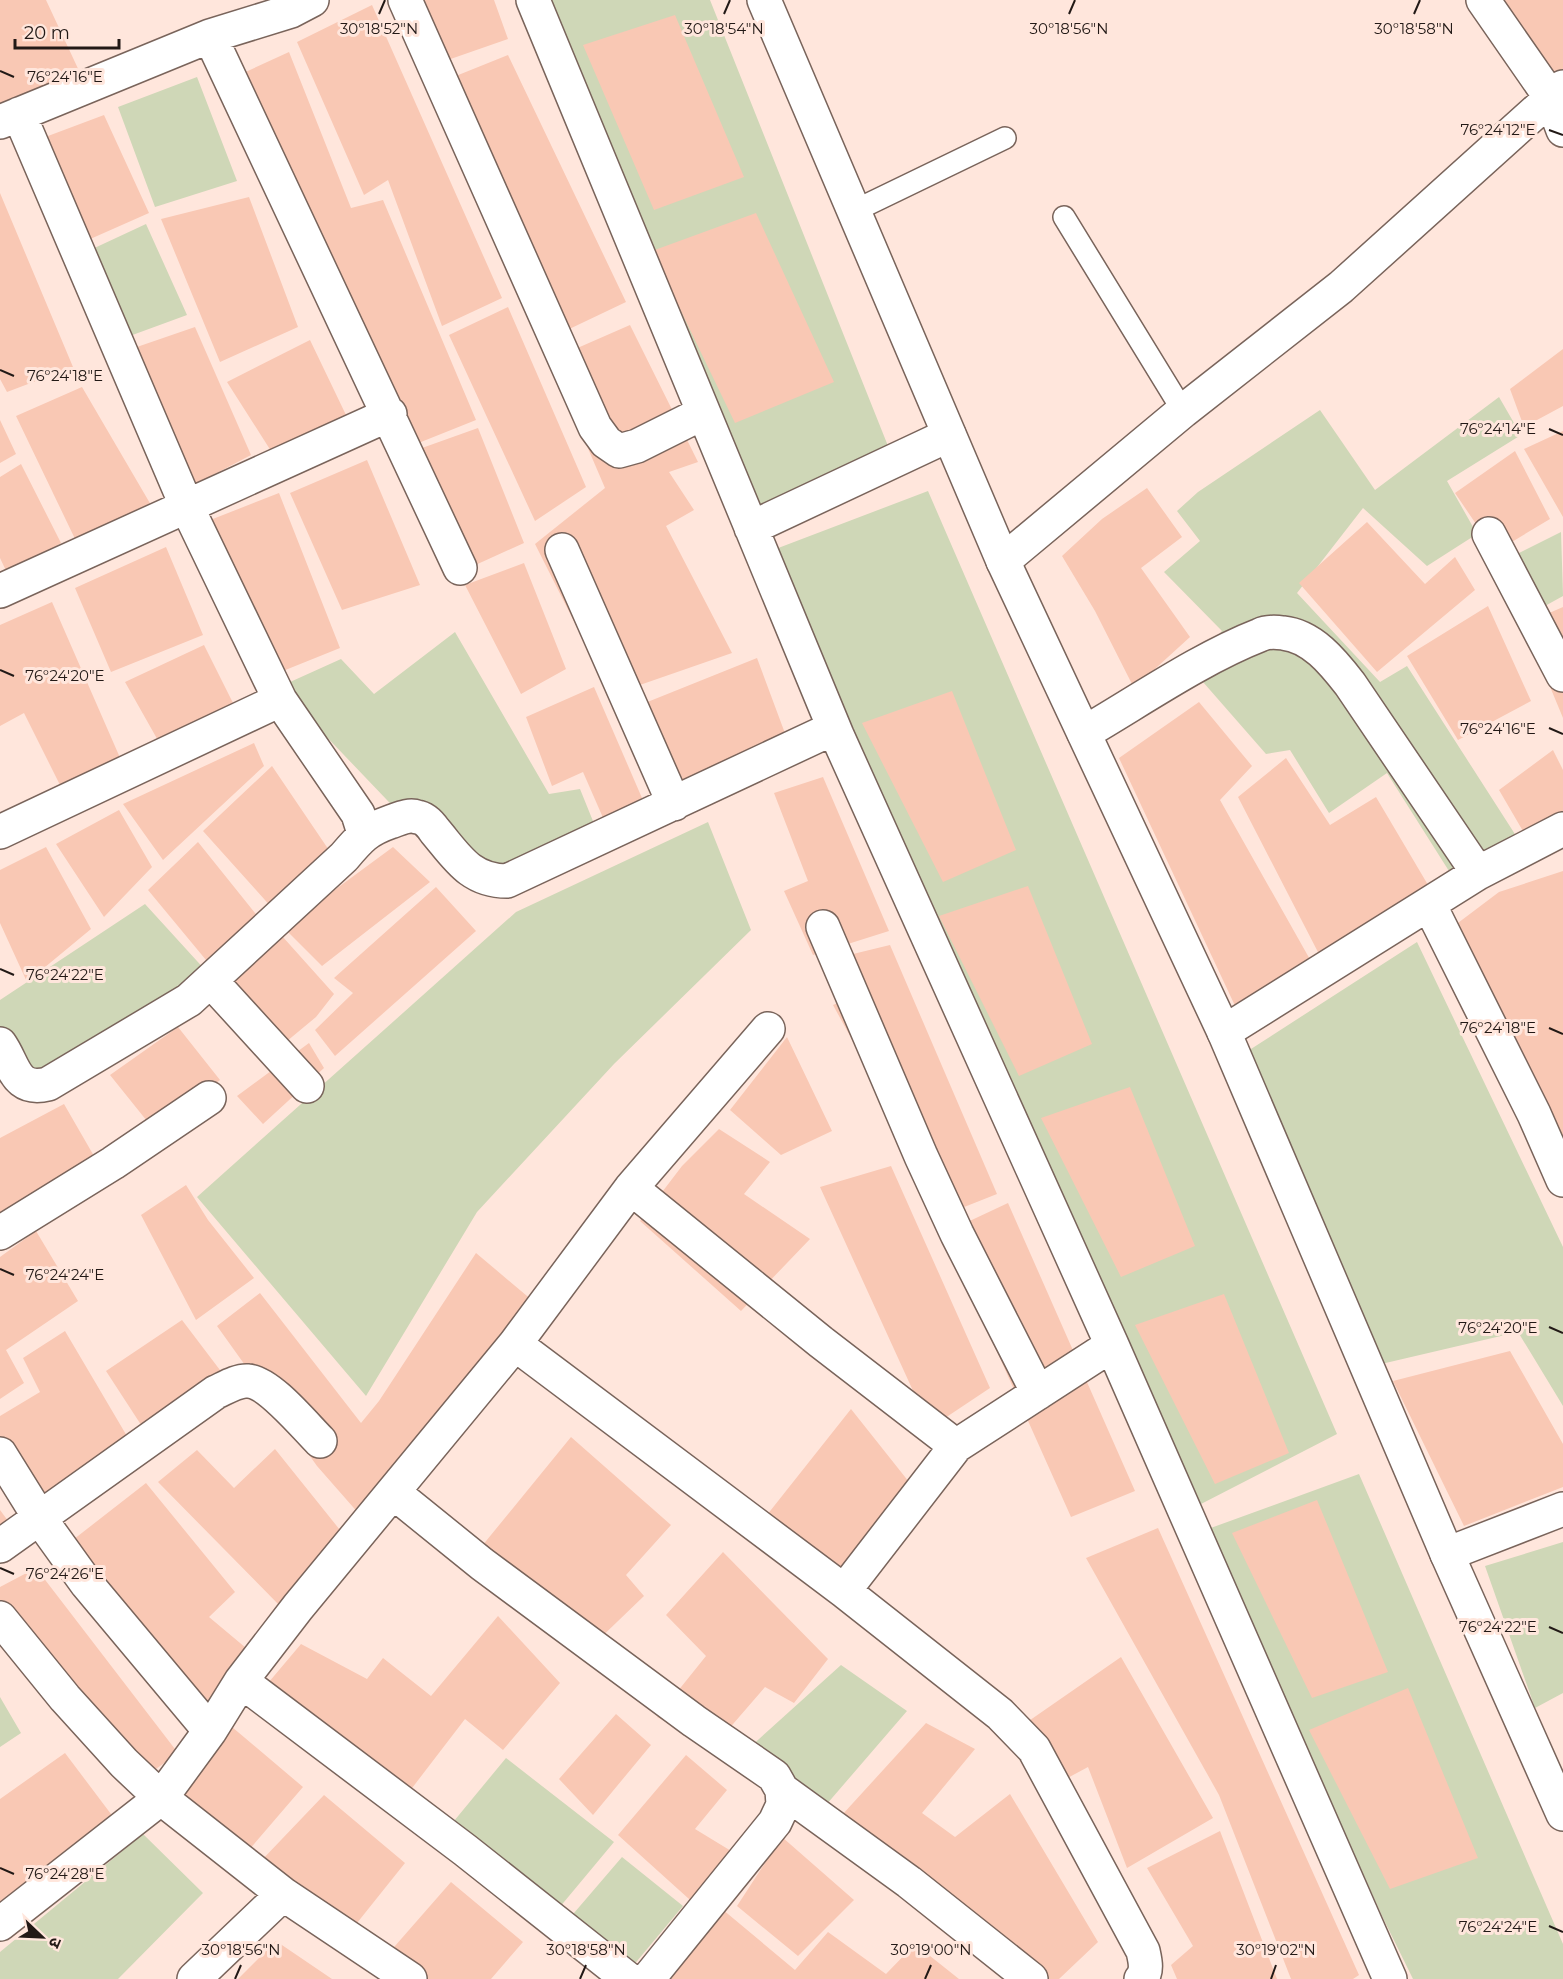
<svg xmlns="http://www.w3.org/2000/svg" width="1563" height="1979" font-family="Montserrat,'Noto Sans Devanagari',sans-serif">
<rect width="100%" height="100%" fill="#ffe6dc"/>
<path fill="#cfd7b7" d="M 551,0 L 710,0 L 892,456 L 760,520 Z
M 197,77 L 237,181 L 155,207 L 118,107 Z
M 146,224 L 187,315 L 127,337 L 88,251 Z
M 1499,397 L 1521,435 L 1447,481 L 1477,534 L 1427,566 L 1363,508 L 1297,593 L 1380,682 L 1407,666 L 1520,842 L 1454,879 L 1387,773 L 1329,813 L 1290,750 L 1266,754 L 1189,666 L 1222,631 L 1164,572 L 1200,541 L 1177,511 L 1198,492 L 1320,410 L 1375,490 Z
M 928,491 L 1337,1434 L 1201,1504 L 773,550 Z
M 1561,532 L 1563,596 L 1525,617 L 1495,565 Z
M 455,632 L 549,794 L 580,789 L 597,831 L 472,889 L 279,687 L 341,659 L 374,694 Z
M 708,822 L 751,930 L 614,1064 L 477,1212 L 366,1396 L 197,1197 L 516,912 Z
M 145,904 L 207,972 L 38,1096 L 0,1034 L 0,1000 Z
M 1417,942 L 1563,1247 L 1563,1406 L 1518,1332 L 1377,1365 L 1240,1056 Z
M 1359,1474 L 1563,1944 L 1563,1979 L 1413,1979 L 1383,1918 L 1208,1529 Z
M 1563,1542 L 1563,1693 L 1535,1708 L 1485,1566 Z
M 841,1665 L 907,1711 L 820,1812 L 748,1749 Z
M 0,1697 L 21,1733 L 0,1747 Z
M 506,1758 L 614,1842 L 544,1926 L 435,1844 Z
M 143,1834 L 203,1893 L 118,1979 L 0,1979 L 0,1952 Z
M 622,1857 L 683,1906 L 627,1973 L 562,1927 Z"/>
<path fill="#f9c8b4" d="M 0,0 L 46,0 L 81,75 L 0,112 Z
M 388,0 L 494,0 L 508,39 L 419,70 Z
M 1497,0 L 1563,0 L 1563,84 L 1557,89 Z
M 372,5 L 502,298 L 442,326 L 388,180 L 364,195 L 297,42 Z
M 675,15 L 744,177 L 654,210 L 583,45 Z
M 289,52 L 351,208 L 383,200 L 476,420 L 411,446 L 239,75 Z
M 508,55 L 626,302 L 542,342 L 426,88 Z
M 104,115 L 149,213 L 88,240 L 40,139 Z
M 0,193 L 73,367 L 7,392 L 0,379 Z
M 249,197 L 298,327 L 220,362 L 161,219 Z
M 756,213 L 834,382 L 735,423 L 652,251 Z
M 508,307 L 586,487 L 535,521 L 449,335 Z
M 630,325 L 698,462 L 669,472 L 694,510 L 666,526 L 732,653 L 611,695 L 535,544 L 605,488 L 550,360 Z
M 195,327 L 251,455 L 194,485 L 134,348 Z
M 310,340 L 346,415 L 271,451 L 227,382 Z
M 1563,349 L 1563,406 L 1524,427 L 1510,389 Z
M 82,387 L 151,505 L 77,543 L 16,416 Z
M 0,420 L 16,454 L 0,463 Z
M 478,428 L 524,543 L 460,572 L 408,453 Z
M 1563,431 L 1563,517 L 1524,449 Z
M 1515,451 L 1550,519 L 1495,552 L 1455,493 Z
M 367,460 L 420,585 L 342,610 L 290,493 Z
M 21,464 L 61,543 L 9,577 L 0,558 L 0,477 Z
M 1147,488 L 1182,537 L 1141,568 L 1190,637 L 1134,688 L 1095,611 L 1062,556 L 1102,519 Z
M 279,493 L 340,648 L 263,679 L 195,526 Z
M 1367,522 L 1425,584 L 1455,557 L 1475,590 L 1377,672 L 1299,583 Z
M 166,547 L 203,635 L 111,672 L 75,588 Z
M 524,563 L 566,669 L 521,694 L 465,585 Z
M 52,602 L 121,760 L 63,791 L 24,713 L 0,726 L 0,625 Z
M 1488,606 L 1531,701 L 1458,740 L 1407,656 Z
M 1563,607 L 1563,718 L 1524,624 Z
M 204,645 L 236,709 L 160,744 L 125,682 Z
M 757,658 L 786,736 L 671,789 L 635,707 Z
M 594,687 L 642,798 L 604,820 L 583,772 L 552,786 L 526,717 Z
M 952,691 L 1016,850 L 943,882 L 862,723 Z
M 1199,702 L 1252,766 L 1220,800 L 1312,963 L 1237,1010 L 1119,758 Z
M 254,743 L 264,766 L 163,860 L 123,804 Z
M 1553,750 L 1563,770 L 1563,813 L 1527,838 L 1499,790 Z
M 1286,758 L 1330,825 L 1376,797 L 1431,890 L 1320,956 L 1238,797 Z
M 272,766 L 337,862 L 273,909 L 203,831 Z
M 823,777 L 889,931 L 813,955 L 784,891 L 808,881 L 774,793 Z
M 119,810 L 152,867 L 104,917 L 56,844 Z
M 198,842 L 263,923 L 211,966 L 148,890 Z
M 46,847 L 91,929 L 27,982 L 0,923 L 0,870 Z
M 393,847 L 430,882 L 322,966 L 288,932 L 321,900 Z
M 1563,871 L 1563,1197 L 1515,1084 L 1442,935 L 1499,892 Z
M 1028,886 L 1092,1044 L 1019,1076 L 939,916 Z
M 436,887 L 476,931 L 335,1056 L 315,1030 L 353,993 L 334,978 Z
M 282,936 L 334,994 L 316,1017 L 263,1061 L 218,994 Z
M 890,945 L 997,1194 L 939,1217 L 878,1087 L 833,1005 L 867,991 L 853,954 Z
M 178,1027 L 220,1080 L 155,1131 L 110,1075 Z
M 787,1037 L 832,1131 L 781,1155 L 730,1110 Z
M 309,1043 L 324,1068 L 263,1124 L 237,1096 Z
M 1130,1087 L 1195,1246 L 1121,1277 L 1041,1118 Z
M 64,1104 L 98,1163 L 0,1223 L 0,1138 Z
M 719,1129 L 770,1162 L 744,1194 L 810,1239 L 741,1311 L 640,1221 L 682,1166 Z
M 891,1166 L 990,1388 L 930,1428 L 820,1187 Z
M 186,1185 L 208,1220 L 254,1278 L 196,1320 L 141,1215 Z
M 1008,1203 L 1135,1491 L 1071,1517 L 944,1233 Z
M 36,1231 L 78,1301 L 6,1350 L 24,1383 L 0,1399 L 0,1257 Z
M 476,1253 L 533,1301 L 360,1515 L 317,1466 L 217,1326 L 260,1293 L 361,1423 L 379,1401 Z
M 1224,1294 L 1289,1453 L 1215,1484 L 1135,1325 Z
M 182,1320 L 226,1378 L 147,1434 L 106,1371 Z
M 65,1331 L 134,1448 L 31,1515 L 0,1463 L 0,1416 L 40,1392 L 23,1358 Z
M 1510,1351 L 1563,1444 L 1563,1487 L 1464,1526 L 1393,1381 Z
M 851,1409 L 909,1482 L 829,1582 L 759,1525 Z
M 571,1437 L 671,1525 L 626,1575 L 644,1596 L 591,1647 L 482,1546 Z
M 275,1449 L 340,1530 L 281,1607 L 158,1482 L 197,1450 L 234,1488 Z
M 146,1483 L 235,1592 L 209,1617 L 246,1648 L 193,1730 L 51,1557 Z
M 1317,1500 L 1388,1672 L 1312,1698 L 1232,1533 Z
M 0,1510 L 14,1529 L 0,1539 Z
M 1158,1528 L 1359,1975 L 1353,1979 L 1291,1979 L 1219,1795 L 1086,1558 Z
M 723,1552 L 828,1659 L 794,1703 L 765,1687 L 714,1746 L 657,1717 L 706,1656 L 666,1615 Z
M 36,1568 L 178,1753 L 131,1787 L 0,1633 L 0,1587 Z
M 498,1616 L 560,1683 L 503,1750 L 465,1719 L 396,1809 L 248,1707 L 301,1644 L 367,1679 L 383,1658 L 431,1696 Z
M 1121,1657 L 1213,1818 L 1127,1868 L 1088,1767 L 1062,1781 L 1023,1725 Z
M 1408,1688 L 1478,1858 L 1390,1889 L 1309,1730 Z
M 616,1714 L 651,1745 L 593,1815 L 559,1779 Z
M 926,1723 L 975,1749 L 922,1813 L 955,1837 L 1010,1794 L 1098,1942 L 1059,1979 L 1009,1979 L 934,1925 L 832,1826 Z
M 232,1727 L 303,1787 L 242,1858 L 171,1802 Z
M 65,1753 L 117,1822 L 0,1908 L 0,1799 Z
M 686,1755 L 727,1790 L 695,1829 L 741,1857 L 699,1908 L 618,1835 Z
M 324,1795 L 405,1863 L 349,1933 L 260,1862 Z
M 1220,1831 L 1277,1979 L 1177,1979 L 1171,1965 L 1193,1946 L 1147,1868 Z
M 782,1837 L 854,1900 L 798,1956 L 737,1906 Z
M 451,1882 L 523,1942 L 491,1979 L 412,1979 L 381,1962 Z
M 722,1909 L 795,1970 L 828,1932 L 886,1974 L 915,1944 L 959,1979 L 670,1979 Z
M 276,1941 L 332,1979 L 238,1979 Z"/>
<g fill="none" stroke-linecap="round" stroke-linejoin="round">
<g stroke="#79645b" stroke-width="24">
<path id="service" d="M 854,211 L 1005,138
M 1064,217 L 1183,411"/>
</g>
<g stroke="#79645b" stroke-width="36">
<path id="minor" d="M 405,0 L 595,427 L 606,442 L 619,451 L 637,446 L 703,413
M 533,0 L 837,735 L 1112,1345 L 1390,1979
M 1483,0 L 1551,98 L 1563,130
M 210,36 L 460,568
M 19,114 L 187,507 L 280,700 L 358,814 L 364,833
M 0,122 L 210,36 L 291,11 L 312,0
M 751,528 L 949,435
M 1489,534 L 1563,675
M 562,550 L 674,804
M 1003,561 L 1183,411 L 1341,287 L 1563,87
M 0,591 L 390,414
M 1084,733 C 1139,701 1201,658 1260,635 C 1266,632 1276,632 1283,633 C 1312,636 1333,662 1350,684 L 1478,873
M 0,832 L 280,700
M 1430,906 L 1534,1114 L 1563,1180
M 823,927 L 921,1156 L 957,1234 L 1038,1393
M 211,981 L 307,1086
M 1224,1032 L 1478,873 L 1563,829
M 0,1044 C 15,1065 14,1092 48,1084 L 189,1000 L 344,857 C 360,838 367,830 390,822 C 399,819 409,814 417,817 C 425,818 431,825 435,831 C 457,857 470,881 507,881 L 834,728
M 631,1188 L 821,1342 L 956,1446
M 0,1233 L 113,1163 L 209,1098
M 515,1344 L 844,1591 L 1000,1714 L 1034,1749 L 1143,1951 C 1145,1960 1148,1971 1141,1979
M 0,1454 L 41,1520 L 87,1584 L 210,1731
M 393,1492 L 482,1564 L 694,1721 L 774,1776 L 782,1790 L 783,1805 L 775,1822 L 648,1979
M 0,1546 L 216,1392 C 225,1388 238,1380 248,1381 C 269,1382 304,1425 320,1441
M 1447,1554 L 1563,1509
M 844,1591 L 956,1446 L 1112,1345
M 0,1618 L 65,1698 L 124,1763 L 161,1798 L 283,1894 L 410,1979
M 241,1681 L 465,1850 L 628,1979
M 782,1790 L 909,1882 L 1031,1979
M 0,1924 L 161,1798 L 210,1731 L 241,1681 L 298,1607 L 515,1344 L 631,1188 L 768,1029
M 194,1979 L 283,1894"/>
</g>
<g stroke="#79645b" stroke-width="36">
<path id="tertiary" d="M 764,0 L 1003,561 L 1224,1032 L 1447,1554 L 1563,1814"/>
</g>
<use href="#service" stroke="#fff" stroke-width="21"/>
<use href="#minor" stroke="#fff" stroke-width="33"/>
<use href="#tertiary" stroke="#fff" stroke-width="33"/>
</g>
<path fill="none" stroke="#221916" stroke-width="2" d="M 379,14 L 385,0M 724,14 L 730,0M 1069,14 L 1075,0M 1414,14 L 1420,0M 0,71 L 14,77M 1549,130 L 1563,135M 0,370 L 14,376M 1549,429 L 1563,435M 0,670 L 14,676M 1549,728 L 1563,734M 0,969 L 14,975M 1549,1028 L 1563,1034M 0,1269 L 14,1275M 1549,1327 L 1563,1333M 0,1568 L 14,1574M 1549,1627 L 1563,1633M 0,1868 L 14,1874M 1549,1926 L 1563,1932M 235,1979 L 241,1965M 580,1979 L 586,1965M 925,1979 L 931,1965M 1271,1979 L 1276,1965"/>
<g font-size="15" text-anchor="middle" fill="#221916" stroke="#ffe6dc" stroke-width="6" stroke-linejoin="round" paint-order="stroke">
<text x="379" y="34">30°18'52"N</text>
<text x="724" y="34">30°18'54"N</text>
<text x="1069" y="34">30°18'56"N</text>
<text x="1414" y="34">30°18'58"N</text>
<text x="65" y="82">76°24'16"E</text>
<text x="1498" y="135">76°24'12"E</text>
<text x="65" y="381">76°24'18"E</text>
<text x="1498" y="434">76°24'14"E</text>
<text x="65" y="681">76°24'20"E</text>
<text x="1498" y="734">76°24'16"E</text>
<text x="65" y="980">76°24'22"E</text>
<text x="1498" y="1033">76°24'18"E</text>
<text x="65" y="1280">76°24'24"E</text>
<text x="1498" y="1333">76°24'20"E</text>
<text x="65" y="1579">76°24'26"E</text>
<text x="1498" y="1632">76°24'22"E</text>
<text x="65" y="1879">76°24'28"E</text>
<text x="1498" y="1932">76°24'24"E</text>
<text x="241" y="1955">30°18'56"N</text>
<text x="586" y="1955">30°18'58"N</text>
<text x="931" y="1955">30°19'00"N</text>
<text x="1276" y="1955">30°19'02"N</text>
</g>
<g transform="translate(42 1937) rotate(113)" stroke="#ffe6dc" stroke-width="4.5" paint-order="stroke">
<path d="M0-4.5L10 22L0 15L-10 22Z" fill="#221916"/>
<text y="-9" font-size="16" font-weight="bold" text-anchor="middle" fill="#221916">उ</text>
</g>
<path d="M15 39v9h104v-9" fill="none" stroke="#221916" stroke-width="3"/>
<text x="24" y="39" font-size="18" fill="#221916" stroke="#ffe6dc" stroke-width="4.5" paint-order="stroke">20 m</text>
</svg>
